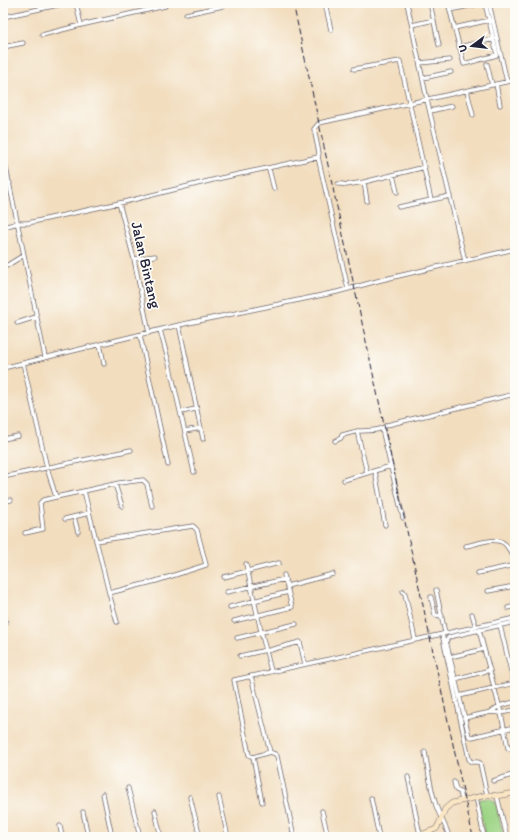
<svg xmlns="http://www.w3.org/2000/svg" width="518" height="840" font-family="Itim,sans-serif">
<rect width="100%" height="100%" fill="#fdfcf7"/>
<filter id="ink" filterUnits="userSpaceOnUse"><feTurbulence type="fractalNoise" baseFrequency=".025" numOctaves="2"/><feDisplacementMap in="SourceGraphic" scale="8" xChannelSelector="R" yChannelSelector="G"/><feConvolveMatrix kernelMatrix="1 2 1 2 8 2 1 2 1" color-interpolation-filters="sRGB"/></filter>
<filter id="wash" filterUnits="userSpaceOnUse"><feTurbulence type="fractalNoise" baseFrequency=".012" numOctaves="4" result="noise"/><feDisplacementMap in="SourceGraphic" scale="16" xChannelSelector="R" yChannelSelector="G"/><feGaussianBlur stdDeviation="0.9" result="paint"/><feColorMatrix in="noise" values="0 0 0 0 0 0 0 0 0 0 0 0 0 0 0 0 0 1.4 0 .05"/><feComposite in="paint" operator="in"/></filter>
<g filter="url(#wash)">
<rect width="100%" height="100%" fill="#f2ddbe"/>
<path fill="#9ed586" stroke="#607c60" d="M 488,798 L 495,801 L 504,837 L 485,837 L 478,800 Z"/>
</g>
<g filter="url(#ink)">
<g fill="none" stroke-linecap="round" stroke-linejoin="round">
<g stroke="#6b6369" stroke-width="5">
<path id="minor" d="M 76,3 L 81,25
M 325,3 L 331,30
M 407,3 L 427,100 L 465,261
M 430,3 L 439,45
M 448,3 L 464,64 L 497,55 L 485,3
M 489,3 L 507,82
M 450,10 L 483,3
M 186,14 L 223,6 L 226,3
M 3,17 L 67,3
M 412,25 L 434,20
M 454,28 L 490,20
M 42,35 L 81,25 L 165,6 L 167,3
M 3,47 L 23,43
M 459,47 L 494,39
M 420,63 L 450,60
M 487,64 L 492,85
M 354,69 L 400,61 L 431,200 L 399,207
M 423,78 L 451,72
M 496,84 L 500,105
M 467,91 L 473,115
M 430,111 L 452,106
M 3,153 L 45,357
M 318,157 L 348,289
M 269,169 L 274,189
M 393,175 L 397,192
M 364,182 L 367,201
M 338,184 L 342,184 L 346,185 L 364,182 L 425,167
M 3,185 L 10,183
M 431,200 L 450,196
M 119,203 L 134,259 L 149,333
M 3,227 L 18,223 L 28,223 L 124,202 L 221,178 L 318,157 L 319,153 L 314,129 L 319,123 L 515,80
M 134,259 L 155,256
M 3,268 L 24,255
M 17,323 L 36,317
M 179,325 L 203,439
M 160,330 L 169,363 L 194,472
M 140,335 L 168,465
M 100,344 L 104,364
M 23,363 L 47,468 L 56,497 L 84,491 L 109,593 L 156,581 L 206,565 L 197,530 L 193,526 L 96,541
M 3,368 L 179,325 L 337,292 L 381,280 L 515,249
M 3,399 L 3,404
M 181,412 L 196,409
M 382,429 L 403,518
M 185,431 L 201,428
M 357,431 L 367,473 L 391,466
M 3,439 L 18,436
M 335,441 L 341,438 L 342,435 C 347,434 353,432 358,431 C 369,430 379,432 387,425 L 515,394
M 375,471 L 385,525
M 3,477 L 131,450
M 344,480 L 367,473
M 115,484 L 122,506
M 84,491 L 119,483 L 143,480 L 147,484 L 152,506
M 3,501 L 11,500
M 74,517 L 78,532
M 65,519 L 89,513
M 25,533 L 43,529 L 40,503 L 43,500 L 56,497
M 466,546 C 477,544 496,536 505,544 C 509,548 510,553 515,557
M 246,564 L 261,631 L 271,671
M 478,573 L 515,565
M 224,577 L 279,563
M 287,586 L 333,574
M 436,590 L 445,633
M 403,591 L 405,594 L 415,639
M 488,591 L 515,586
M 227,592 L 285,579
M 109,593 L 117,622
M 431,597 L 435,615 L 442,616
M 230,607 L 288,592
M 508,608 L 515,606
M 3,614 L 6,623 L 3,623
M 472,614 L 476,627
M 234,621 L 292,607 L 284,575
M 515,622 L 449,637 L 446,641 L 469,736 L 472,737 L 515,727
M 500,625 L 514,684
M 479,630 L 501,713 L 508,748 L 509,749 L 515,747
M 442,634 L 469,759 L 471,762 L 478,762 L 480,763 L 487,795
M 237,638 L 296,624
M 266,651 L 300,642 L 305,664
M 240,656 L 266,650
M 450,657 L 484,649
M 251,676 L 270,752 L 275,754 L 277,756 L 294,837
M 455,679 L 490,670
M 459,696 L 515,683
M 491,712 L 499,706 L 515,702
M 464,718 L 491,712 L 501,713 L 515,710
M 270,752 L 253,757 L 249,755 L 234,680 L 515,618
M 425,752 C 428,769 430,786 435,802 C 438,815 446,824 449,837
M 253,757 L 262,802
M 408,777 L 420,835
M 493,781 L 515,774
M 454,782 L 456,790 L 460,792 L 462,800
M 128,788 L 140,837
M 103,794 L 112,837
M 497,796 L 507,837
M 190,797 L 200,837
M 219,797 L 228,837
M 476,797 L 484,837
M 371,798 L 379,837
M 155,811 L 161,837
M 322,811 L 328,837
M 83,812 L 88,837
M 60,826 L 62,837"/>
</g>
<g stroke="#6b6369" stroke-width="6">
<path id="secondary" d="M 410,837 L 423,834 L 436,829 L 439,824 L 445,809 L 452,803 L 487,795 L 493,795 L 497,796 L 515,793"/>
</g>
<use href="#minor" stroke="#fff" stroke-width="3.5"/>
<use href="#secondary" stroke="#fbe6c4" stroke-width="5"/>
<path stroke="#22223b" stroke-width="1" stroke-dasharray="6 3" stroke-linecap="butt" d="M 293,3 L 473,837"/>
</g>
</g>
<g text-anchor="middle" stroke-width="3.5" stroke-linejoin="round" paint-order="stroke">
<g font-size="15" fill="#22223b" stroke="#fdfcf7">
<text transform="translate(146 265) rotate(77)" y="5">Jalan Bintang</text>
</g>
</g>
<rect width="518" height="840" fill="none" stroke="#fdfcf7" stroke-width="16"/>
<g transform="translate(472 46) rotate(255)" stroke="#fdfcf7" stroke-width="3" paint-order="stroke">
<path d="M0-3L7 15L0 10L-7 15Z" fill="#22223b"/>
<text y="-6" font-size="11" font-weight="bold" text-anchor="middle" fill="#22223b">U</text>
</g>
</svg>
